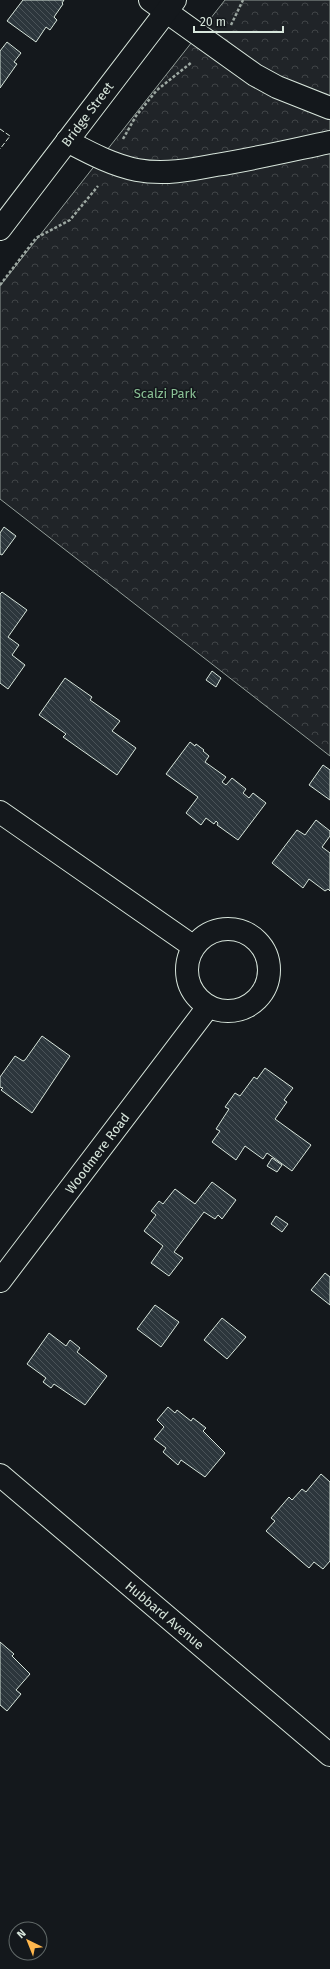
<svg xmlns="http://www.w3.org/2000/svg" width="330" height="1969" font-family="'Fira Sans',sans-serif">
<defs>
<pattern id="park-crowns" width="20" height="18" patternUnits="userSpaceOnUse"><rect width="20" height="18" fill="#202428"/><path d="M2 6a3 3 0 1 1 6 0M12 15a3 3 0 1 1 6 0" fill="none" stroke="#404447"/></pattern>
<pattern id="building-back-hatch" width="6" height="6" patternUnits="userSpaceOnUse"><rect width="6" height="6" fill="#2c363c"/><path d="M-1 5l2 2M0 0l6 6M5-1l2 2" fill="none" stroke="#4a5358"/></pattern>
</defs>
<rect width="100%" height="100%" fill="#14181c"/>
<path fill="url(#park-crowns)" stroke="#939e99" d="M 225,0 L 330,0 L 330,756 L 0,499 L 0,286 Z"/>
<path fill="url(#building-back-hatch)" stroke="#d8e6dc" d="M 23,0 L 64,0 L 62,3 L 63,4 L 54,17 L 57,20 L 50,30 L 46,27 L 36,42 L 7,21 Z
M 7,42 L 21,53 L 14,62 L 17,64 L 0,88 L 0,51 Z
M 4,527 L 16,536 L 2,555 L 0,554 L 0,533 Z
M 2,592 L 27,610 L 8,637 L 19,645 L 12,655 L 25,665 L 8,689 L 0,683 L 0,594 Z
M 212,671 L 221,678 L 216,687 L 206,680 Z
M 65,678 L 92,697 L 90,700 L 120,721 L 112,731 L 136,748 L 117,775 L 63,737 L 66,734 L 39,715 Z
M 190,742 L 195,746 L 196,744 L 204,750 L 203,751 L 209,756 L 205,762 L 226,777 L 222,782 L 226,785 L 232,778 L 246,789 L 243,793 L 249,798 L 253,793 L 266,803 L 238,840 L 217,825 L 218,823 L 216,821 L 214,824 L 206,818 L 201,825 L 186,813 L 198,797 L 166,774 Z
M 323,765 L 330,770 L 330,800 L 309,785 Z
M 316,820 L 330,831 L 330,836 L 322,847 L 330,853 L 330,891 L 328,889 L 325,891 L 309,879 L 303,888 L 272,863 L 297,830 L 305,835 Z
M 42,1036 L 70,1056 L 32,1113 L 1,1090 L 3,1088 L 0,1087 L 0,1077 L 15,1056 L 23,1061 L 25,1060 Z
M 265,1068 L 293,1088 L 284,1100 L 287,1102 L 275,1119 L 311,1145 L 292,1171 L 267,1153 L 263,1159 L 245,1146 L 236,1160 L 212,1142 L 220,1131 L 216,1129 L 229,1109 L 225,1107 L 235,1093 L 240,1096 L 254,1077 L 257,1079 Z
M 272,1158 L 282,1165 L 277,1172 L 267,1166 Z
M 212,1182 L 236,1200 L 222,1219 L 218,1215 L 215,1219 L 204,1212 L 174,1252 L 183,1258 L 169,1276 L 151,1263 L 163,1246 L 144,1231 L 156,1215 L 151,1211 L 159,1201 L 163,1204 L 175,1189 L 195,1204 Z
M 276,1216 L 288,1224 L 282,1232 L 271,1224 Z
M 325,1273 L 330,1277 L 330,1305 L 311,1290 Z
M 155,1305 L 179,1322 L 161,1347 L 137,1329 Z
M 222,1318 L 246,1337 L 227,1359 L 204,1340 Z
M 49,1333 L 66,1346 L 70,1340 L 80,1348 L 77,1352 L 107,1376 L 85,1405 L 54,1384 L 51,1388 L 43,1382 L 46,1378 L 27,1364 Z
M 168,1407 L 175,1413 L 177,1410 L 191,1421 L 193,1418 L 206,1428 L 203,1431 L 225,1453 L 205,1477 L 181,1460 L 178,1465 L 163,1452 L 166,1448 L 154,1439 L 164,1427 L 157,1420 Z
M 321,1474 L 330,1482 L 330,1561 L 323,1569 L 314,1562 L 309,1568 L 266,1531 L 275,1521 L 271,1518 L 289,1497 L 292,1500 L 302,1489 L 306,1492 Z
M 0,1642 L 14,1654 L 12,1656 L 30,1674 L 16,1690 L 21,1694 L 7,1711 L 0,1705 Z"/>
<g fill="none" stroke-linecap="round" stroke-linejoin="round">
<g stroke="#d8e6dc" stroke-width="24">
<path id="minor" d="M 150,0 L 255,75 L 277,87 L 330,108
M 67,141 C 90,153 112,165 137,170 C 164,175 190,170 216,165 C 254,159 292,150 330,142
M 0,812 L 194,947
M187 970a41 41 0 1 1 82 0a41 41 0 1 1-82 0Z
M 0,1281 L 208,1007
M 0,1475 L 330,1755"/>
</g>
<g stroke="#d8e6dc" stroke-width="24">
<path id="major" d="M 0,229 L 175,0"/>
</g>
<path stroke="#9da8a2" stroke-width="2.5" stroke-dasharray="3 2" stroke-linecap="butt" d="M 231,25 L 243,0
M 123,139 L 136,116 L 157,90 L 192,62
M 0,285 L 36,238 L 70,220 L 98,186"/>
<use href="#minor" stroke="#14181c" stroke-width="22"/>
<use href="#major" stroke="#14181c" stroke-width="22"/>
<path stroke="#d8e6dc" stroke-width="1" stroke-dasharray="5 2" stroke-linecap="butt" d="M 0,129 L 10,136 L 0,149"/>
</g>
<g text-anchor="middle" stroke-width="3" stroke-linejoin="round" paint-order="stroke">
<g font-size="13" fill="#d8e6dc" stroke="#14181c">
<text transform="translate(87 114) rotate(-53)" y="5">Bridge Street</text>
<text transform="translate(97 1153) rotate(-53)" y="5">Woodmere Road</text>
<text transform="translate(165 1615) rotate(40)" y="5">Hubbard Avenue</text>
</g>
<g font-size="13" fill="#8ac095" stroke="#14181c">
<text x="165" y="398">Scalzi Park</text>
</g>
</g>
<g transform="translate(28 1941) rotate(317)"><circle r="19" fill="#14181c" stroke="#626a69"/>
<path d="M0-3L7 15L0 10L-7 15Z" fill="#ffb74d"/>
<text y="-6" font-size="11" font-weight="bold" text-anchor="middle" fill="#d8e6dc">N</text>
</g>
<path d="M194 26v6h89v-6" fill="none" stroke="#d8e6dc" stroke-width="2"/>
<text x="200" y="26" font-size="12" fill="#d8e6dc" stroke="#14181c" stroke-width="3" paint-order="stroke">20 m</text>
</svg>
